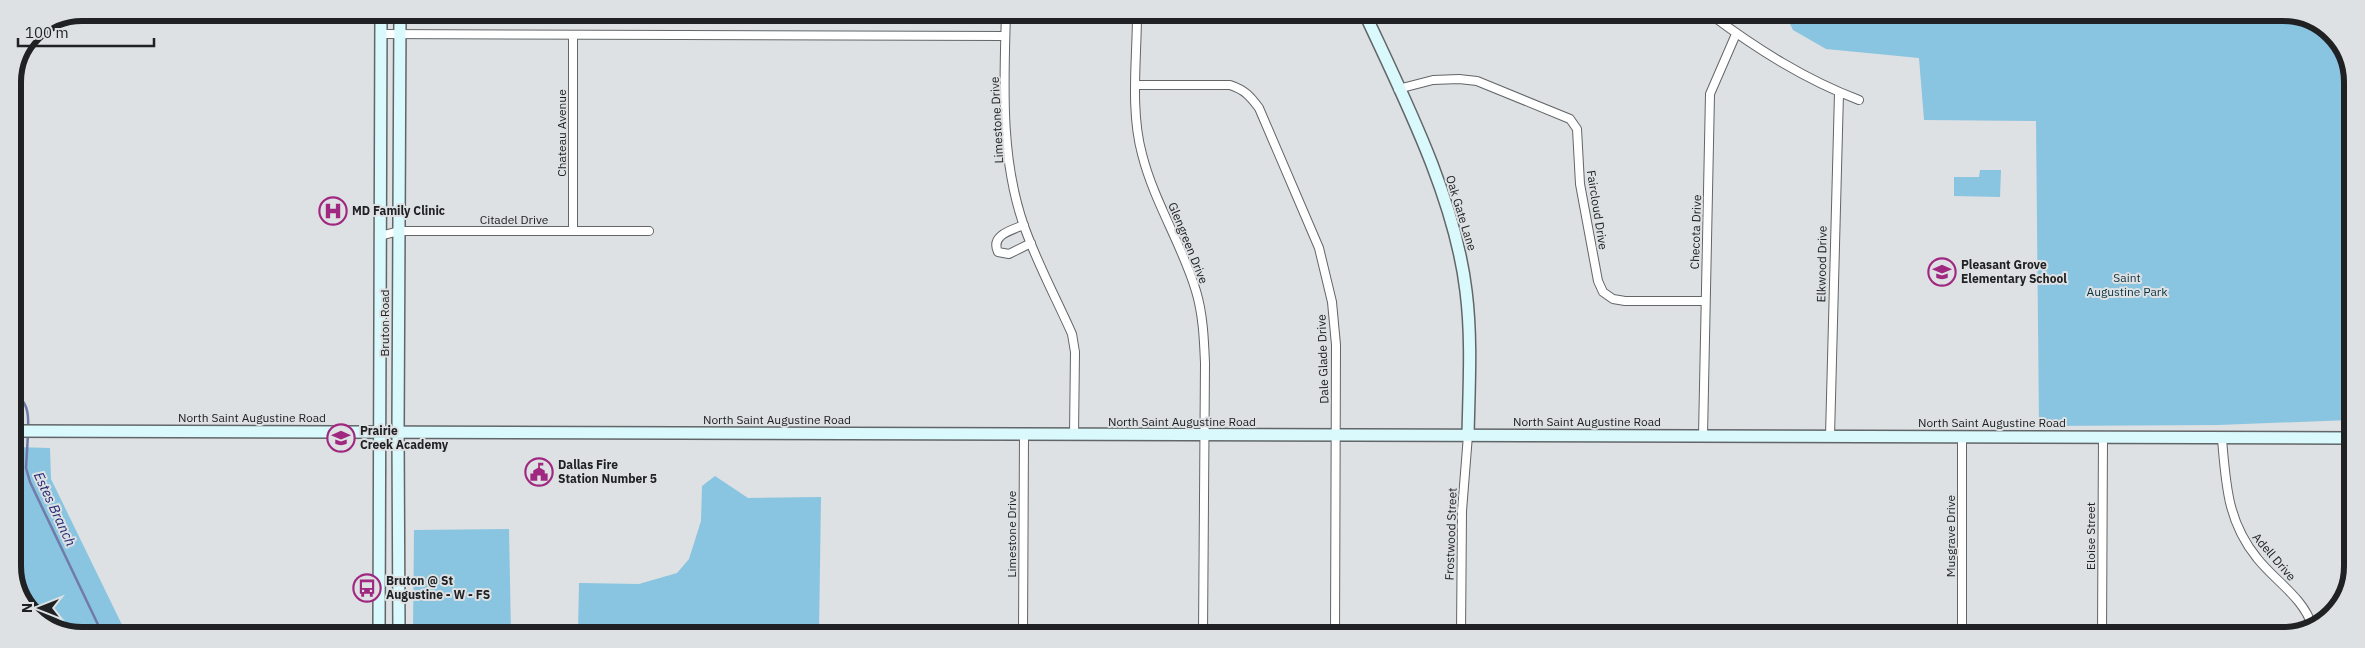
<svg xmlns="http://www.w3.org/2000/svg" width="2365" height="648" font-family="'IBM Plex Sans',sans-serif">
<rect width="100%" height="100%" fill="#dde1e3"/>
<path fill="#89c4e0" d="M 1785,14 L 2301,15 L 2335,36 L 2352,77 L 2351,420 L 2218,425 L 2039,426 L 2036,121 L 1924,120 L 1919,58 L 1826,49 L 1793,30 Z
M 1980,170 L 2001,170 L 2000,197 L 1954,196 L 1954,177 L 1979,177 Z
M 13,447 L 50,448 L 51,479 L 126,633 L 64,633 L 30,612 L 17,582 L 18,538 L 13,529 Z
M 715,476 L 748,498 L 821,497 L 819,634 L 578,634 L 579,583 L 639,584 L 677,573 L 689,559 L 701,521 L 702,486 Z
M 509,529 L 511,634 L 413,634 L 414,530 Z"/>
<g fill="none" stroke-linecap="round" stroke-linejoin="round">
<path stroke="#707ba9" stroke-width="2.5" d="M 13,392 C 27,401 29,412 28,429
M 28,434 L 26,468 L 30,482 L 102,633"/>
<g stroke="#626668" stroke-width="10">
<path id="street" d="M 1006,13 C 1004,84 1000,158 1024,226 C 1037,263 1056,298 1072,334 L 1075,352 L 1074,435
M 1137,14 C 1137,59 1130,110 1142,154 C 1154,202 1182,244 1196,291 C 1203,314 1204,339 1205,363 L 1203,634
M 1710,14 C 1757,49 1804,79 1859,100
M 381,34 L 1005,36
M 573,35 L 573,231
M 1136,85 L 1230,85 C 1245,90 1250,96 1259,108 L 1319,248 L 1332,302 L 1336,345 L 1335,635
M 1398,89 L 1433,80 L 1459,79 L 1477,81 L 1570,119 L 1577,129 L 1580,184 L 1598,281 L 1603,292 L 1613,299 L 1625,301 L 1705,301
M 1024,225 C 1012,230 990,235 998,252 L 1009,254 L 1031,243
M 380,236 L 399,231 L 649,231
M 1703,436 L 1710,94 L 1736,34
M 1830,436 L 1839,93
M 2222,439 C 2226,484 2227,521 2257,558 C 2274,580 2304,598 2312,626
M 1023,634 L 1024,435
M 1461,635 L 1462,511 L 1468,435
M 1962,635 L 1962,437
M 2102,635 L 2103,437"/>
</g>
<g stroke="#626668" stroke-width="14">
<path id="secondary" d="M 1365,14 C 1404,98 1455,198 1466,291 C 1472,338 1469,387 1468,435
M 13,431 L 2351,438
M 379,634 L 381,13
M 399,634 L 398,433 L 400,13"/>
</g>
<use href="#street" stroke="#fff" stroke-width="8"/>
<use href="#secondary" stroke="#d9f9fd" stroke-width="11"/>
</g>
<defs>
<g id="hospital-ring" transform="scale(1.4375)"><circle r="9.5" fill="#dde1e3" stroke="#a02880" stroke-width="1.5"/><path d="M-5-5h3v3.5h4V-5h3V5h-3V1.5h-4V5h-3Z" fill="#a02880"/></g>
<g id="school-ring" transform="scale(1.4375)"><circle r="9.5" fill="#dde1e3" stroke="#a02880" stroke-width="1.5"/><path d="M0-5L7-2L0 1L-7-2ZM-4 1L0 2.5L4 1V4Q0 6-4 4Z" fill="#a02880"/></g>
<g id="civic-ring" transform="scale(1.4375)"><circle r="9.5" fill="#dde1e3" stroke="#a02880" stroke-width="1.5"/><path d="M-.6-6.5H3V-4.5H.6V-3L4-1V1h2V6H-6V1h2V-1L-.6-3ZM-1.2 2.5V6h2.4V2.5Z" fill="#a02880"/></g>
<g id="bus-ring" transform="scale(1.4375)"><circle r="9.5" fill="#dde1e3" stroke="#a02880" stroke-width="1.5"/><path d="M-5-6H5V4H4V6H2V4H-2V6H-4V4H-5ZM-3.5-4V0h7V-4ZM-3.5 1.2v1.5H-2V1.2ZM2 1.2v1.5H3.5V1.2Z" fill="#a02880"/></g>
</defs>
<g fill-rule="evenodd">
<use href="#hospital-ring" x="333" y="211"/>
<use href="#school-ring" x="1942" y="272"/>
<use href="#school-ring" x="341" y="438"/>
<use href="#civic-ring" x="539" y="472"/>
<use href="#bus-ring" x="367" y="588"/>
</g>
<g text-anchor="middle" stroke-width="4" stroke-linejoin="round" paint-order="stroke">
<g font-size="12" fill="#202122" stroke="#dde1e3">
<text transform="translate(997 120) rotate(-93)" y="4">Limestone Drive</text>
<text transform="translate(562 133) rotate(-90)" y="4">Chateau Avenue</text>
<text transform="translate(1597 210) rotate(81)" y="4">Faircloud Drive</text>
<text transform="translate(1461 213) rotate(73)" y="4">Oak Gate Lane</text>
<text x="514" y="224">Citadel Drive</text>
<text transform="translate(1696 232) rotate(-88)" y="4">Checota Drive</text>
<text transform="translate(1188 243) rotate(68)" y="4">Glengreen Drive</text>
<text transform="translate(1822 264) rotate(-89)" y="4">Elkwood Drive</text>
<text transform="translate(385 323) rotate(-90)" y="4">Bruton Road</text>
<text transform="translate(1323 359) rotate(-92)" y="4">Dale Glade Drive</text>
<text x="252" y="422">North Saint Augustine Road</text>
<text x="777" y="424">North Saint Augustine Road</text>
<text x="1182" y="426">North Saint Augustine Road</text>
<text x="1587" y="426">North Saint Augustine Road</text>
<text x="1992" y="427">North Saint Augustine Road</text>
<text transform="translate(1012 534) rotate(-90)" y="4">Limestone Drive</text>
<text transform="translate(1451 534) rotate(-88)" y="4">Frostwood Street</text>
<text transform="translate(1951 536) rotate(-90)" y="4">Musgrave Drive</text>
<text transform="translate(2091 536) rotate(-90)" y="4">Eloise Street</text>
<text transform="translate(2274 557) rotate(49)" y="4">Adell Drive</text>
</g>
<g font-size="12" font-weight="bold" fill="#202122" stroke="#dde1e3" text-anchor="start">
<text x="352" y="215">MD Family Clinic</text>
<text x="1961" y="269">Pleasant Grove<tspan x="1961" dy="14">Elementary School</tspan></text>
<text x="360" y="435">Prairie<tspan x="360" dy="14">Creek Academy</tspan></text>
<text x="558" y="469">Dallas Fire<tspan x="558" dy="14">Station Number 5</tspan></text>
<text x="386" y="585">Bruton @ St<tspan x="386" dy="14">Augustine - W - FS</tspan></text>
</g>
<g font-size="12" fill="#0b3242" stroke="#dde1e3">
<text x="2127" y="282">Saint<tspan x="2127" dy="14">Augustine Park</tspan></text>
</g>
<g font-size="14" font-style="italic" fill="#242a75" stroke="#dde1e3">
<text transform="translate(55 509) rotate(65)" y="5">Estes Branch</text>
</g>
</g>
<path d="M0 0H2365V648H0ZM82 21H2283A61 61 0 0 1 2344 82V566A61 61 0 0 1 2283 627H82A61 61 0 0 1 21 566V82A61 61 0 0 1 82 21Z" fill="#dde1e3" fill-rule="evenodd"/>
<path fill="none" stroke="#202122" stroke-width="6" d="M82 21H2283A61 61 0 0 1 2344 82V566A61 61 0 0 1 2283 627H82A61 61 0 0 1 21 566V82A61 61 0 0 1 82 21Z"/>
<g transform="translate(40 608) rotate(270)" stroke="#dde1e3" stroke-width="4" paint-order="stroke">
<path d="M0-4L9 19L0 12L-9 19Z" fill="#202122"/>
<text y="-8" font-size="14" font-weight="bold" text-anchor="middle" fill="#202122">N</text>
</g>
<path d="M18 38v8h136v-8" fill="none" stroke="#202122" stroke-width="2.5"/>
<text x="25" y="38" font-size="15" fill="#202122" stroke="#dde1e3" stroke-width="4" paint-order="stroke">100 m</text>
</svg>
